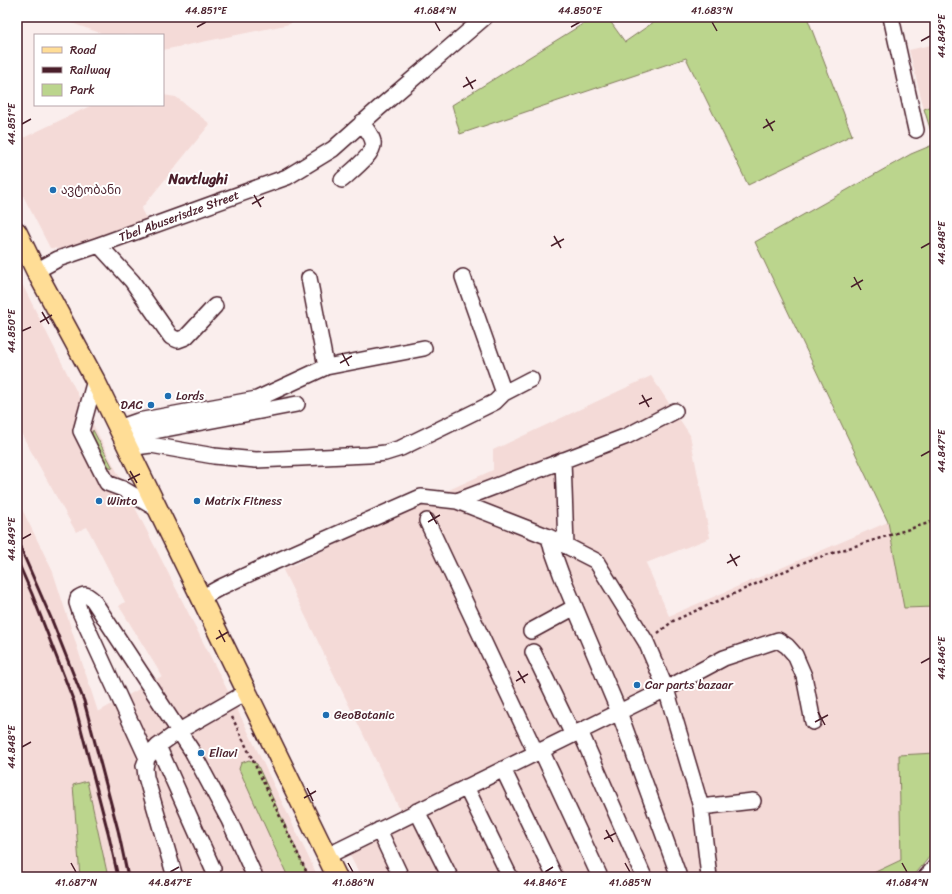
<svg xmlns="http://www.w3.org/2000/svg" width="952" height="894" font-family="Sriracha,'Noto Sans Georgian',sans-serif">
<rect width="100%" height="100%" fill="#faeeed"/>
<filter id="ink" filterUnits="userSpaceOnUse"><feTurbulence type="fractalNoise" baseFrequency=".025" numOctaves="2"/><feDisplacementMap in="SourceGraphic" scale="8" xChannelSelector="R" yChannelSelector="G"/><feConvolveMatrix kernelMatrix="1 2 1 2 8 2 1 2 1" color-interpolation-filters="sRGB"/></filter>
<g filter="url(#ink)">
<path fill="#f4dad7" d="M 59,17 L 296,17 L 290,24 L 163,50 L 163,35 L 106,35 L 63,20 Z
M 935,44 L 935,105 L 924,109 L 909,50 Z
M 163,95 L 176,97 L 210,124 L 141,209 L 148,222 L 69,250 L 50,248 L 17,184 L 17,141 L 92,105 L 163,105 Z
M 17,274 L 243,721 L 318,877 L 309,877 L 257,764 L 239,769 L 288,877 L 108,877 L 87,781 L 73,785 L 80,877 L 17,877 L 17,499 L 53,572 L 98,712 L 162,676 L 119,606 L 125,602 L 87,527 L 76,532 L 17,426 Z
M 651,376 L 690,435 L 710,538 L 646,563 L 669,616 L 888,522 L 904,608 L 935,607 L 935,753 L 899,756 L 901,860 L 865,877 L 361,877 L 346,848 L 404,818 L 283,570 L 442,493 L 493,470 L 493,450 Z"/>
<path fill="#bbd58d" stroke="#827a5c" d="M 594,17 L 607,17 L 625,42 L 661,17 L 807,17 L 852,135 L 748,185 L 686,58 L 460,134 L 452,105 Z
M 935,105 L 935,607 L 904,608 L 888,522 L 755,242 L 911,154 L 935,144 L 924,109 Z
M 93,430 L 113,468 L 104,465 L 90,439 Z
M 935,753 L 935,850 L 913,877 L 865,877 L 901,860 L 899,755 Z
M 249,760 L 257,764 L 309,877 L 288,877 L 239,769 L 241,763 Z
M 87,781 L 108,877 L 80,877 L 73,785 Z"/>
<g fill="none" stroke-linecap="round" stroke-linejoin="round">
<g stroke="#4a1f2b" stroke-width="18">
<path id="minor" d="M 891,17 L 916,130
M 342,180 C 349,173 376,153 373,142 C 372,135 365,128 362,122
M 99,245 L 132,281 L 171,337 L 178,340 L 186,337 L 215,306
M 36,271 L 58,259 L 99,245 L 287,177 L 333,149 L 379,108 L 485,17
M 463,277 L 504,393
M 309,278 L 326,367
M 95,380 L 81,431 L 107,483 L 123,489 L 157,509
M 118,428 L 138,421 L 257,399 L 326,367 L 424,348
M 123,440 L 144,433 L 297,404
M 128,448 L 151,445 L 214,456 L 256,460 L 368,455 L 385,453 L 401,448 L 495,402 L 504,393 L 531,379
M 563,460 L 566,546
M 457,501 L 627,436 L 675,411
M 427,521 L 536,753
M 549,537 L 552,549 L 561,574 L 619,712 L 678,874 L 678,877
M 201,598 L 221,587 L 272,563 L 421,497 L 457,501 L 549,537 L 596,561 L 646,642 L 666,689 L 701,807 L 709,877
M 531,631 L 575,607
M 533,652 L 573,735
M 580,731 L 644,877
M 158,746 L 213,869
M 541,750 L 600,877
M 144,766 L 147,758 L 158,746 L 179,731 L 247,692
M 503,769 L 555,877
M 466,787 L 510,877
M 701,807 L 753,801
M 417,811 L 450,877
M 379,830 L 401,877
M 327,856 L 666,689 L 724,658 L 778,640 L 787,646 L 795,655 L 804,676 L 813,722
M 175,877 L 146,777 L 145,768 L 147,758 L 80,612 L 77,603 L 78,598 C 86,593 87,595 93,600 L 192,751 L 229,820 L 255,877
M 926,877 L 935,867"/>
</g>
<g stroke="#4a1f2b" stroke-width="22">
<path id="major" d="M 17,232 L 36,271 L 95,380 L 337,877"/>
</g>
<path stroke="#4a1f2b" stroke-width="2.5" stroke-dasharray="3 3" stroke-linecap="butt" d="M 658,633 L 673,621 L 807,561 L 935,521
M 232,717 L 309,877"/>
<use href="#minor" stroke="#fff" stroke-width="15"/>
<use href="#major" stroke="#ffdd96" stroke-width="19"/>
<path stroke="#4a1f2b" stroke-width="3" d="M 17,540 L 51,618 L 84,701 L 118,830 L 128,877
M 17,560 L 32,594 L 74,702 L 108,832 L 118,877"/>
</g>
</g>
<path fill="none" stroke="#4a1f2b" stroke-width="1.5" d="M 435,22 L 440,31M 712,22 L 717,31M 197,27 L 206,22M 571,27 L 580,22M 921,41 L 930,36M 466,77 L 473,89M 463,87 L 476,80M 766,119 L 773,131M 22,124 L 31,119M 763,128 L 775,121M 254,195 L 261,207M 252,204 L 264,197M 554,236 L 561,248M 551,246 L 564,239M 921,248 L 930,243M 854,277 L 861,290M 851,287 L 863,280M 42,312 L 49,324M 40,322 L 52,315M 22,331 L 31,327M 342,353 L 349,366M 340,363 L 352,356M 642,395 L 649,407M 639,404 L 652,398M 921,456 L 930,451M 130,471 L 137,483M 128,480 L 140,474M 430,512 L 437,524M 428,522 L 440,515M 22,539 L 31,534M 730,554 L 737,566M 727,563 L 740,556M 219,630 L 225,642M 216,639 L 228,632M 921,663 L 930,658M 518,671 L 525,683M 516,681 L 528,674M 818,712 L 825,725M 815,722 L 828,715M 22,747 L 31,742M 307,788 L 313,801M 304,798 L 316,791M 606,830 L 613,842M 604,839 L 616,833M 71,863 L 76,872M 348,863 L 353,872M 625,863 L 630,872M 902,863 L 907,872M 170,872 L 179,867M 545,872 L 553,867"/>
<g fill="#1f6fb2" stroke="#fff" stroke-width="1.5">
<circle cx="53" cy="190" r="4"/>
<circle cx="168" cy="396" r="4"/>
<circle cx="151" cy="405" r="4"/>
<circle cx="99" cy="501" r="4"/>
<circle cx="197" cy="501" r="4"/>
<circle cx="637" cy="685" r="4"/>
<circle cx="326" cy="715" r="4"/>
<circle cx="201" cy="753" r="4"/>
</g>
<g text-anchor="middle" stroke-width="4" stroke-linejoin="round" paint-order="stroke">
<g font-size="12" fill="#4a1f2b" stroke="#fff" text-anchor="start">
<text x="61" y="194">ავტობანი</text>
<text x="176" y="400">Lords</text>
<text x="143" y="409" text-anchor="end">DAC</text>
<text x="107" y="505">Winto</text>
<text x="205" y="505">Matrix Fitness</text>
<text x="645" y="689">Car parts bazaar</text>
<text x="334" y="719">GeoBotanic</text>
<text x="209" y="757">Eliavi</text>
</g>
<g font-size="12" fill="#4a1f2b" stroke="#fff">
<text transform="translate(179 216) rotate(-20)" y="4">Tbel Abuserisdze Street</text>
</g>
<g font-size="14" font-weight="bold" fill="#4a1f2b" stroke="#fff">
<text x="198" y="184">Navtlughi</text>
</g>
</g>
<rect width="952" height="894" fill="none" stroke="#fff" stroke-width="44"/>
<rect x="34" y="34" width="130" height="72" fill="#ffffff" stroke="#b7a5aa"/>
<rect x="42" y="47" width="20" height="6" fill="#ffdd96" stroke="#b7a5aa"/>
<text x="70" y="54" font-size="12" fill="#4a1f2b">Road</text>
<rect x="42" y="67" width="20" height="6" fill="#4a1f2b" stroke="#b7a5aa"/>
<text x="70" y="74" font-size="12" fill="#4a1f2b">Railway</text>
<rect x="42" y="84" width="20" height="12" fill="#bbd58d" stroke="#b7a5aa"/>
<text x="70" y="94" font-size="12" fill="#4a1f2b">Park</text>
<rect x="22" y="22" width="908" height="850" fill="none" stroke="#4a1f2b" stroke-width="1.5"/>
<g font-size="10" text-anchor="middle" fill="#4a1f2b">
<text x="206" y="14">44.851°E</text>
<text x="435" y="14">41.684°N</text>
<text x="580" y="14">44.850°E</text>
<text x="712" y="14">41.683°N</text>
<text transform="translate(941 36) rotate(-90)" y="4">44.849°E</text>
<text transform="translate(11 124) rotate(-90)" y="4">44.851°E</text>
<text transform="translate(941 243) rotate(-90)" y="4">44.848°E</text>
<text transform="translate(11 331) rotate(-90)" y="4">44.850°E</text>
<text transform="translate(941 451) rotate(-90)" y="4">44.847°E</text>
<text transform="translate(11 539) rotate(-90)" y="4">44.849°E</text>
<text transform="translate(941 658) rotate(-90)" y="4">44.846°E</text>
<text transform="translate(11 747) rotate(-90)" y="4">44.848°E</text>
<text x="76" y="886">41.687°N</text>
<text x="170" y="886">44.847°E</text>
<text x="353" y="886">41.686°N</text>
<text x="545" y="886">44.846°E</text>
<text x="630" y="886">41.685°N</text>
<text x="907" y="886">41.684°N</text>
</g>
</svg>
